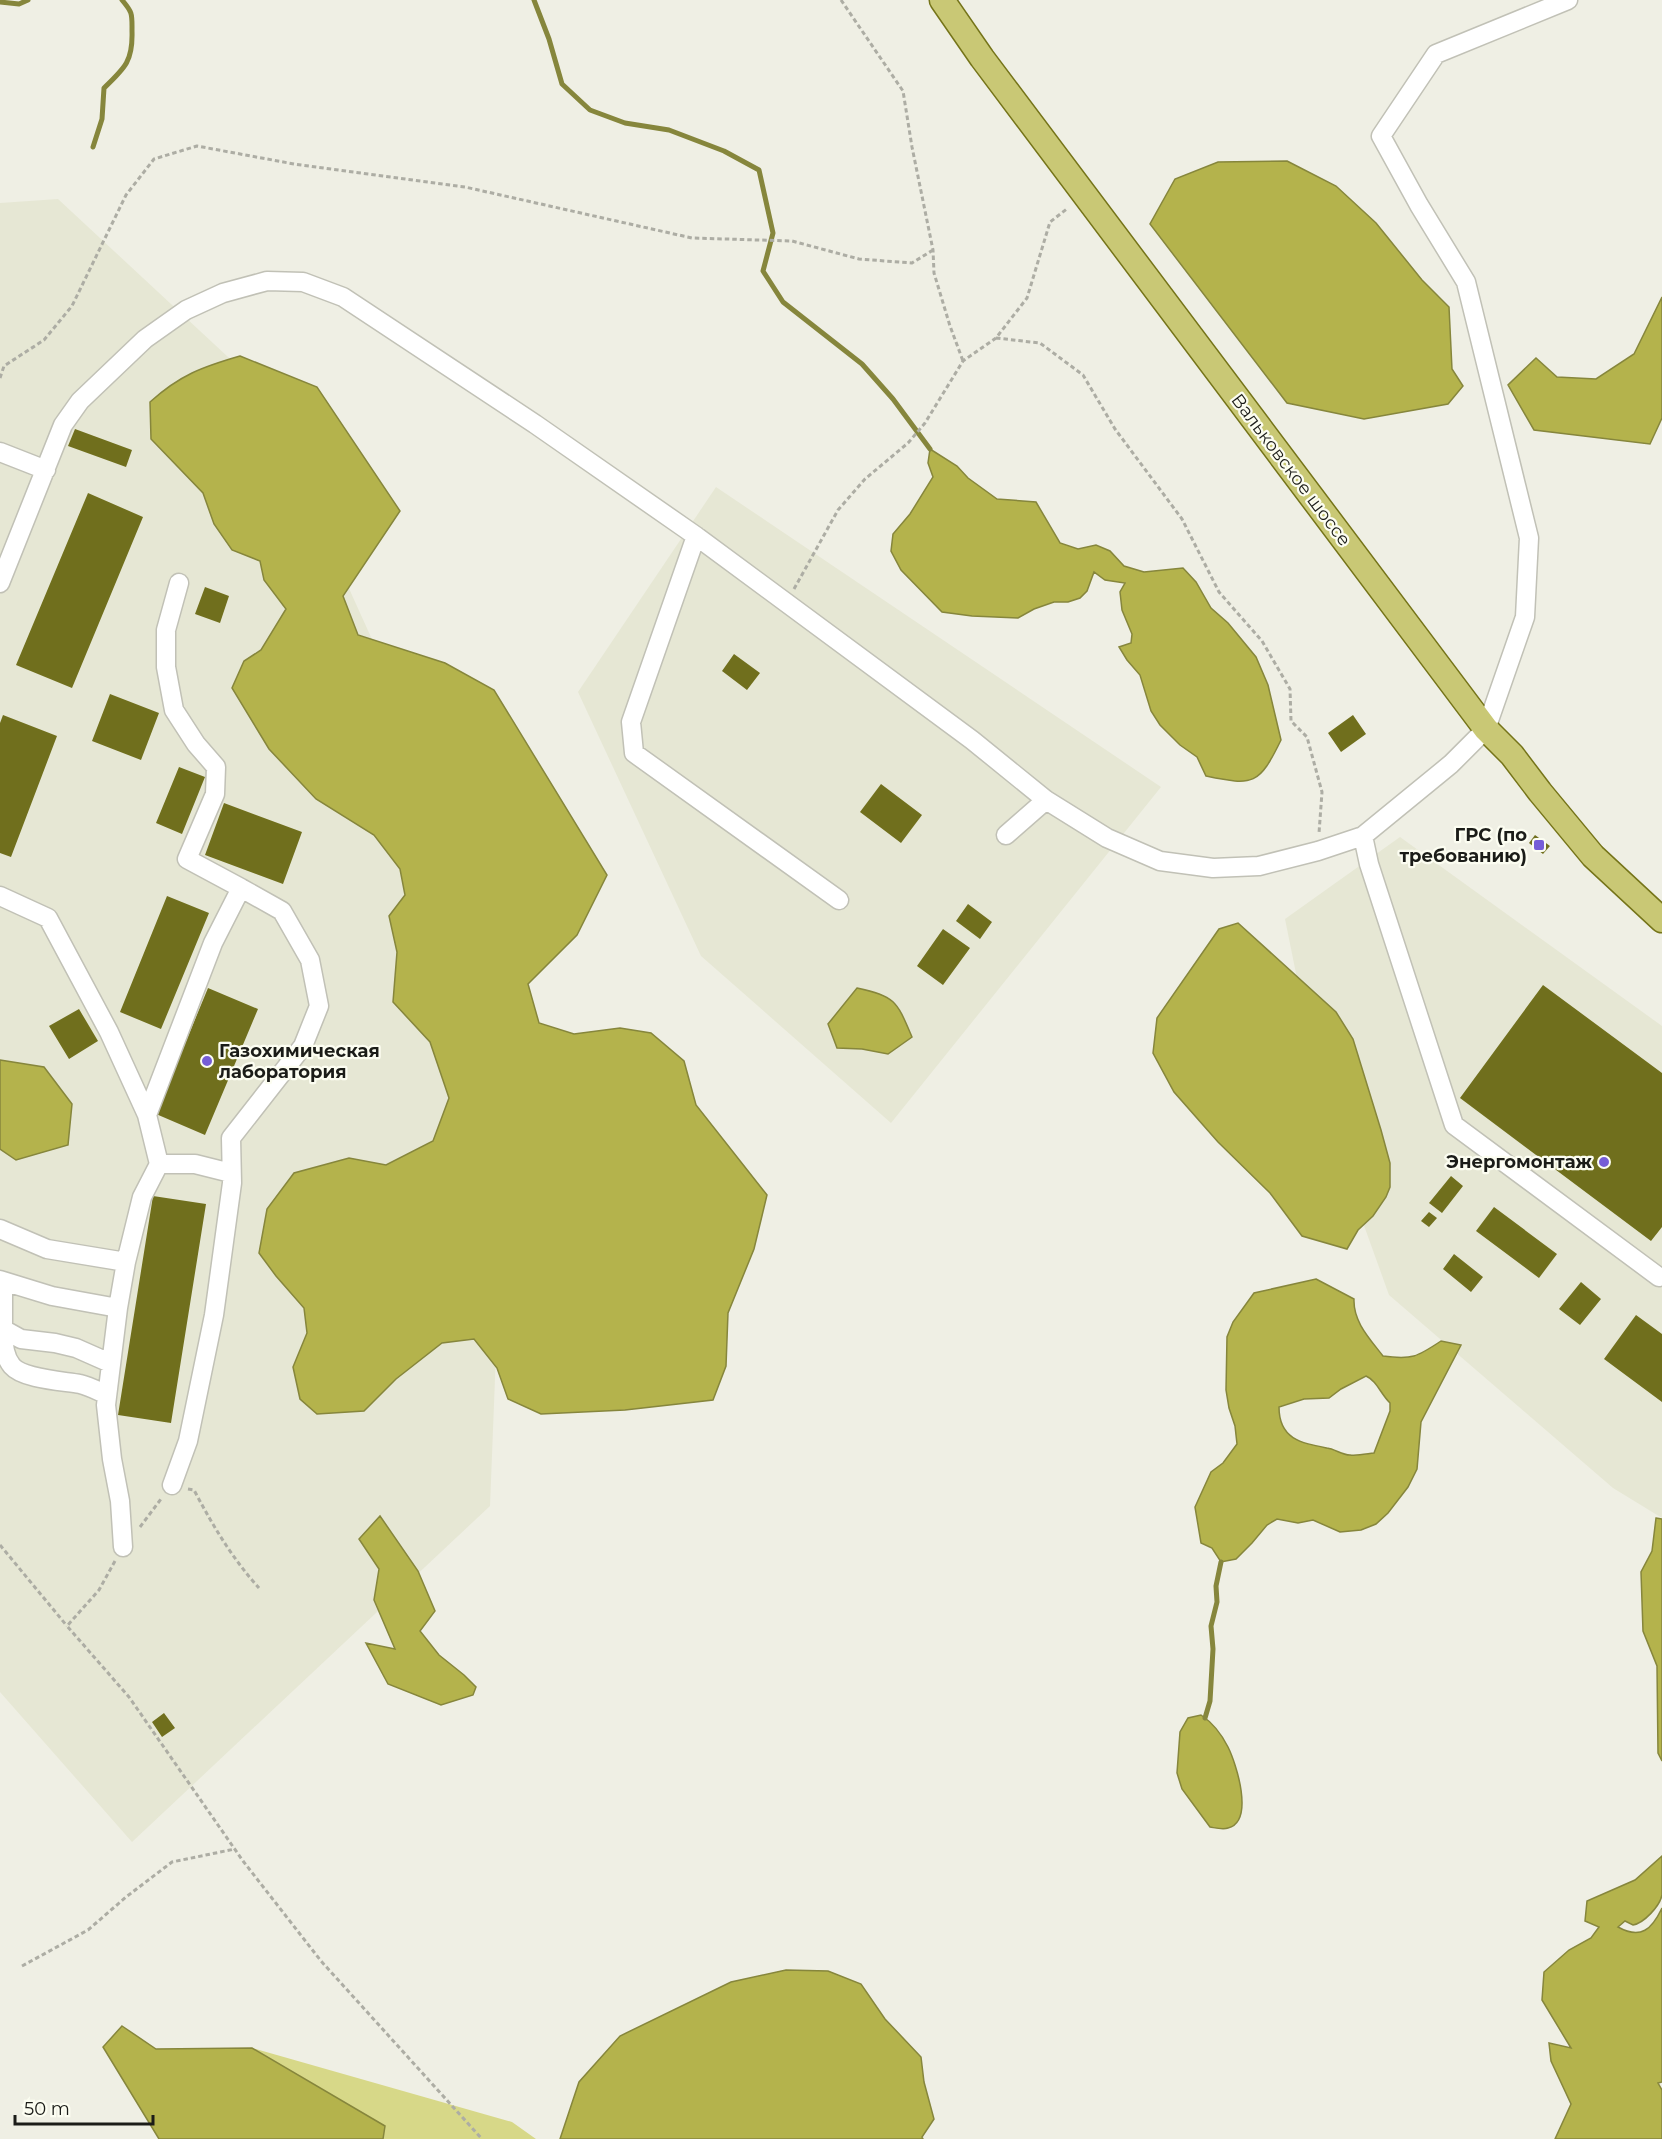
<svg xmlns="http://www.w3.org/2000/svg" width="1662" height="2139" font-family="Montserrat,sans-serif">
<rect width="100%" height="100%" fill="#efefe4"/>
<path fill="#e6e7d4" d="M 58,199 L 256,383 L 399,699 L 513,919 L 490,1506 L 132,1842 L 0,1692 L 0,203 Z
M 716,487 L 1161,787 L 891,1123 L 701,956 L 578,692 Z
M 1400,837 L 1662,1026 L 1662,1518 L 1613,1488 L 1389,1295 L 1325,1117 L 1285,919 Z"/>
<path fill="#d7d888" d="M 252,2048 L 512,2122 L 536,2139 L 383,2139 L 385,2126 Z"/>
<path fill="#b4b34c" stroke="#86863c" stroke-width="1.5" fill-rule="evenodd" d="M 1287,161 L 1336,186 L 1376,223 L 1422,280 L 1449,307 L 1452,369 L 1463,386 L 1448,404 L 1364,419 L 1287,403 L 1150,224 L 1175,179 L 1218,162 Z
M 1662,297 L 1662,418 L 1650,444 L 1534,430 L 1508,385 L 1536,358 L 1557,377 L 1596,379 L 1634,354 Z
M 240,356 L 317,387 L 400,511 L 343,596 L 358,635 L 445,663 L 494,690 L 607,875 L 577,935 L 528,984 L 539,1023 L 574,1034 L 620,1028 L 651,1033 L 684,1061 L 696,1105 L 767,1195 L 754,1249 L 728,1313 L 726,1366 L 713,1400 L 625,1410 L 541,1414 L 508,1399 L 497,1368 L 474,1339 L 442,1343 L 396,1379 L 364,1411 L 317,1414 L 300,1399 L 293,1367 L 307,1333 L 304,1308 L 276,1276 L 259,1253 L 267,1209 L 294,1173 L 349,1158 L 386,1165 L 433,1141 L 449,1098 L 430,1042 L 393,1002 L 397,952 L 389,916 L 405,895 L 400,869 L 374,835 L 316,799 L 269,749 L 232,688 L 244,661 L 261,650 L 286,609 L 264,580 L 260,561 L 232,550 L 214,524 L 203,493 L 151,439 L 150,402 C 180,375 202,367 240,356 Z
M 930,449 L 957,466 L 968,478 L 997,499 L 1036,502 L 1060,543 L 1078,549 L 1096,545 L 1110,551 L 1124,566 L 1144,572 L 1183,568 L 1196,582 L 1211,608 L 1228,623 L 1256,657 L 1268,685 L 1281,740 C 1259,785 1254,786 1206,776 L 1197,757 L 1180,745 L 1160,725 L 1151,711 L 1140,675 L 1127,660 L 1119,647 L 1131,643 L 1132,634 L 1122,610 L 1120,592 L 1125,583 L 1105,580 L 1094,572 L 1087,591 L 1080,598 L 1068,602 L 1054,602 L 1034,609 L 1018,618 L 972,616 L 942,612 L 901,570 L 891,551 L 893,534 L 910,514 L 933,477 L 928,463 Z
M 1238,923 L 1336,1012 L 1353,1039 L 1381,1130 L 1390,1163 L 1390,1187 L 1386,1197 L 1373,1216 L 1358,1230 L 1347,1249 L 1302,1236 L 1270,1193 L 1218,1142 L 1174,1092 L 1153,1053 L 1157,1018 L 1219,929 Z
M 857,988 C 896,996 897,1002 912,1037 L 888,1054 L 862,1049 L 837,1048 L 828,1024 Z
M 0,1060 L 44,1067 L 72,1104 L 68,1145 L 16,1160 L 0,1149 Z
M 1316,1279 L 1354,1299 C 1353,1322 1370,1339 1383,1356 C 1412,1360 1417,1357 1441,1341 L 1461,1345 L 1421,1422 L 1417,1469 L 1408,1487 L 1388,1513 L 1376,1524 L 1361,1530 L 1340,1532 L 1313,1520 L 1298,1523 L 1277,1519 L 1267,1525 L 1252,1543 L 1236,1559 L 1221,1562 L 1212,1548 L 1201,1543 L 1195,1507 L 1211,1472 L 1223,1463 L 1237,1444 L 1235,1426 L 1229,1408 L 1226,1390 L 1227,1337 L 1233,1322 L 1254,1293 ZM 1366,1376 C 1377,1381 1380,1393 1390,1403 L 1390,1411 L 1374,1453 C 1366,1454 1357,1456 1350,1455 C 1342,1455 1335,1449 1327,1448 C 1301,1443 1279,1439 1279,1407 L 1304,1399 L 1329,1398 L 1341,1389 Z
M 380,1516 L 418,1571 L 435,1611 L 420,1631 L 439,1655 L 464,1675 L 476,1687 L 473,1695 L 441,1705 L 388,1684 L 366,1643 L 395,1649 L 374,1600 L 379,1569 L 359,1539 Z
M 1656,1518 L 1662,1519 L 1662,1761 L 1658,1753 L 1657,1666 L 1643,1631 L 1641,1572 L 1652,1551 Z
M 1201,1715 C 1213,1723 1222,1735 1228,1747 C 1236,1763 1255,1821 1228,1828 C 1223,1830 1216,1828 1210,1827 L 1182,1789 L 1177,1773 L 1180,1732 L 1188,1718 Z
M 1662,1856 C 1662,1868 1662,1883 1662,1895 C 1660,1906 1644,1923 1633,1925 L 1625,1921 L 1618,1927 C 1641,1940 1652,1929 1662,1908 L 1662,2082 L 1658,2083 L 1662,2090 L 1662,2139 L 1555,2139 L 1571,2104 L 1551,2061 L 1549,2043 L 1571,2048 L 1542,2000 L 1544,1972 L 1569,1950 L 1591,1938 L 1599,1927 L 1585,1921 L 1587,1901 L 1635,1880 Z
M 786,1970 L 828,1971 L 861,1984 L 885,2019 L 921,2057 L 924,2082 L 934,2119 L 922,2137 L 923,2139 L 560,2139 L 579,2082 L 620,2036 L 731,1982 Z
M 122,2026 L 156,2049 L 252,2048 L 385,2126 L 383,2139 L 159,2139 L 103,2047 Z"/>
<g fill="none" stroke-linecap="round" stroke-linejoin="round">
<path stroke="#86863c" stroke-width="5" d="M 534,0 L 549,39 L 562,84 L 590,110 L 625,123 L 669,130 L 724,151 L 759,170 L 773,233 L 763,271 L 783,302 L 862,364 L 893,399 L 930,449
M 0,2 L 19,4 L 28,0
M 93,147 L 102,119 L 104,88 C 125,68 133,61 132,31 C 132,14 133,13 122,0
M 1205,1718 L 1210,1701 L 1213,1649 L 1211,1626 L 1217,1602 L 1216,1586 L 1221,1562"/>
</g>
<path fill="#706f1d" d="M 75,429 L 132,450 L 126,467 L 68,446 Z
M 88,493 L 143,517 L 72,688 L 16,665 Z
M 205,587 L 229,596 L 220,623 L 195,614 Z
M 734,654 L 760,673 L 747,690 L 722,671 Z
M 110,694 L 159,713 L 141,760 L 92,741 Z
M 3,715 L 57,736 L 11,857 L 0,853 L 0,723 Z
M 1353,715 L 1366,734 L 1341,752 L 1328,733 Z
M 179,767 L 205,777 L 182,834 L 156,823 Z
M 881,784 L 922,815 L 901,843 L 860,812 Z
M 224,803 L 302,832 L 283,884 L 205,855 Z
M 1535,835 L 1550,846 L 1543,854 L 1529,843 Z
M 167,896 L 209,913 L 161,1029 L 120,1012 Z
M 968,904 L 992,922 L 980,939 L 956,921 Z
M 943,929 L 970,948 L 943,985 L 917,966 Z
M 1543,985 L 1662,1073 L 1662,1227 L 1651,1241 L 1460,1098 Z
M 208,988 L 258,1009 L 205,1135 L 156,1114 Z
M 79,1009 L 98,1041 L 69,1059 L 49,1026 Z
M 1451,1176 L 1463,1186 L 1442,1213 L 1429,1203 Z
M 153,1196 L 206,1204 L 171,1423 L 118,1415 Z
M 1494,1207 L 1557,1254 L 1539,1278 L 1476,1231 Z
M 1429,1212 L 1437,1218 L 1429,1227 L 1421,1221 Z
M 1454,1254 L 1483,1277 L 1471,1292 L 1443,1269 Z
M 1581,1282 L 1601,1299 L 1580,1325 L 1559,1309 Z
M 1636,1315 L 1662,1334 L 1662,1402 L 1604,1359 Z
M 164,1713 L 175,1728 L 162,1737 L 152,1722 Z"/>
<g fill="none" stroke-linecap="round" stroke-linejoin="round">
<g stroke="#c1c1b6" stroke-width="21">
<path id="minor" d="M 0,452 L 46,470
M 696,536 L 631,722 L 634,753 L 839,900
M 0,583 L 63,425 L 80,401 L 145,339 L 186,310 L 223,293 L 267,281 L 303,282 L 343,297 L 535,424 L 696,536 L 972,740 L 1046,800 L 1107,838 L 1160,861 L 1213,868 L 1259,866 L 1318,851 L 1363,836 L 1451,764 L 1486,729 L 1525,617 L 1529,538 L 1466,282 L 1419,205 L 1381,136 L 1436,54 L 1568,0
M 179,583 L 166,630 L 166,667 L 174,710 L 196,744 L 216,767 L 215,794 L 187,859 L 241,888
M 1006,835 L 1046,800
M 1363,836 L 1369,864 L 1454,1125 L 1659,1277
M 0,896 L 48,918 L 109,1032 L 147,1115 L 159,1164
M 147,1115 L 213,943 L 241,888 L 282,911 L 310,960 L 319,1006 L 303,1046 L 231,1138 L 232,1183 L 214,1315 L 188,1441 L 172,1485
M 0,1229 L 47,1249 L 126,1262 L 118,1308 L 52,1296 L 0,1280
M 126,1262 L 142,1197 L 159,1164 L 195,1164 L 231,1173
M 3,1281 L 3,1329 L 21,1339 L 55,1343 L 76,1348 L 110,1363
M 118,1308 L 106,1405 L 112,1459 L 120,1501 L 123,1547
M 3,1329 C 4,1342 3,1355 12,1366 C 23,1379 63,1381 80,1384 C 89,1386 98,1391 107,1395"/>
</g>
<g stroke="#757419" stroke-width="27">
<path id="major" d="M 942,0 L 982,58 L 1486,729 L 1512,755 L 1540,792 L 1593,856 L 1662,920"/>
</g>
<path stroke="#adada4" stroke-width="3" stroke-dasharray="4.5 3" stroke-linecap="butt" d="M 841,0 L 903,91 L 912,147 L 933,250 L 934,273 L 950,326 L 963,361
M 996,338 L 1040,343 L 1083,375 L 1115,429 L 1182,519 L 1219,592 L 1262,641 L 1290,689 L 1291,721 L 1307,737 L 1322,792 L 1319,833
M 0,378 L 4,366 L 44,340 L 72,306 L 126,195 L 154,159 L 197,146 L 294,164 L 465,187 L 692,238 L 792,241 L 859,259 L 912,263 L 933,250
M 794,589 L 838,510 L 865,479 L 908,443 L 925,423 L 963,361 L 996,338 L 1027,298 L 1050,222 L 1068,208
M 188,1489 L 194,1490 C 213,1526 232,1558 259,1588
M 140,1527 L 161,1499
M 0,1545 L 67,1626
M 115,1561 L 99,1590 L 67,1626 L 129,1697 L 243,1861 L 321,1961 L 482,2139
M 22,1966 L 88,1930 L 126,1897 L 172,1862 L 235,1849"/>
<use href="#minor" stroke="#fff" stroke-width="18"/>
<use href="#major" stroke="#c9c875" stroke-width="24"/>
</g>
<g fill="#765dd7" stroke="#fcfdf1" stroke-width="2">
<rect x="1533" y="839" width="12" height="12" rx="3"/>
<circle cx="207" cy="1061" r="6"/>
<circle cx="1604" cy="1162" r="6"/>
</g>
<g text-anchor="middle" stroke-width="4.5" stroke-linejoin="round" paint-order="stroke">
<g font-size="18" fill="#1b1c18" stroke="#fcfdf1">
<text transform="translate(1291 470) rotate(53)" y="6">Вальковское шоссе</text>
</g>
<g font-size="18" font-weight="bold" fill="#1b1c18" stroke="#fcfdf1" text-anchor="end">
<text x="1527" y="841">ГРС (по<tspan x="1527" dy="21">требованию)</tspan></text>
<text x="219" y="1057" text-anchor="start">Газохимическая<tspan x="219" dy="21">лаборатория</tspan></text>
<text x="1592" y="1168">Энергомонтаж</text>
</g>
</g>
<path d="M15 2115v9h138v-9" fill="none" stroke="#1b1c18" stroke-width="3"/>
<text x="24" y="2115" font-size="18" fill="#1b1c18" stroke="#fcfdf1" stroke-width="4.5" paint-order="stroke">50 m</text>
</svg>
